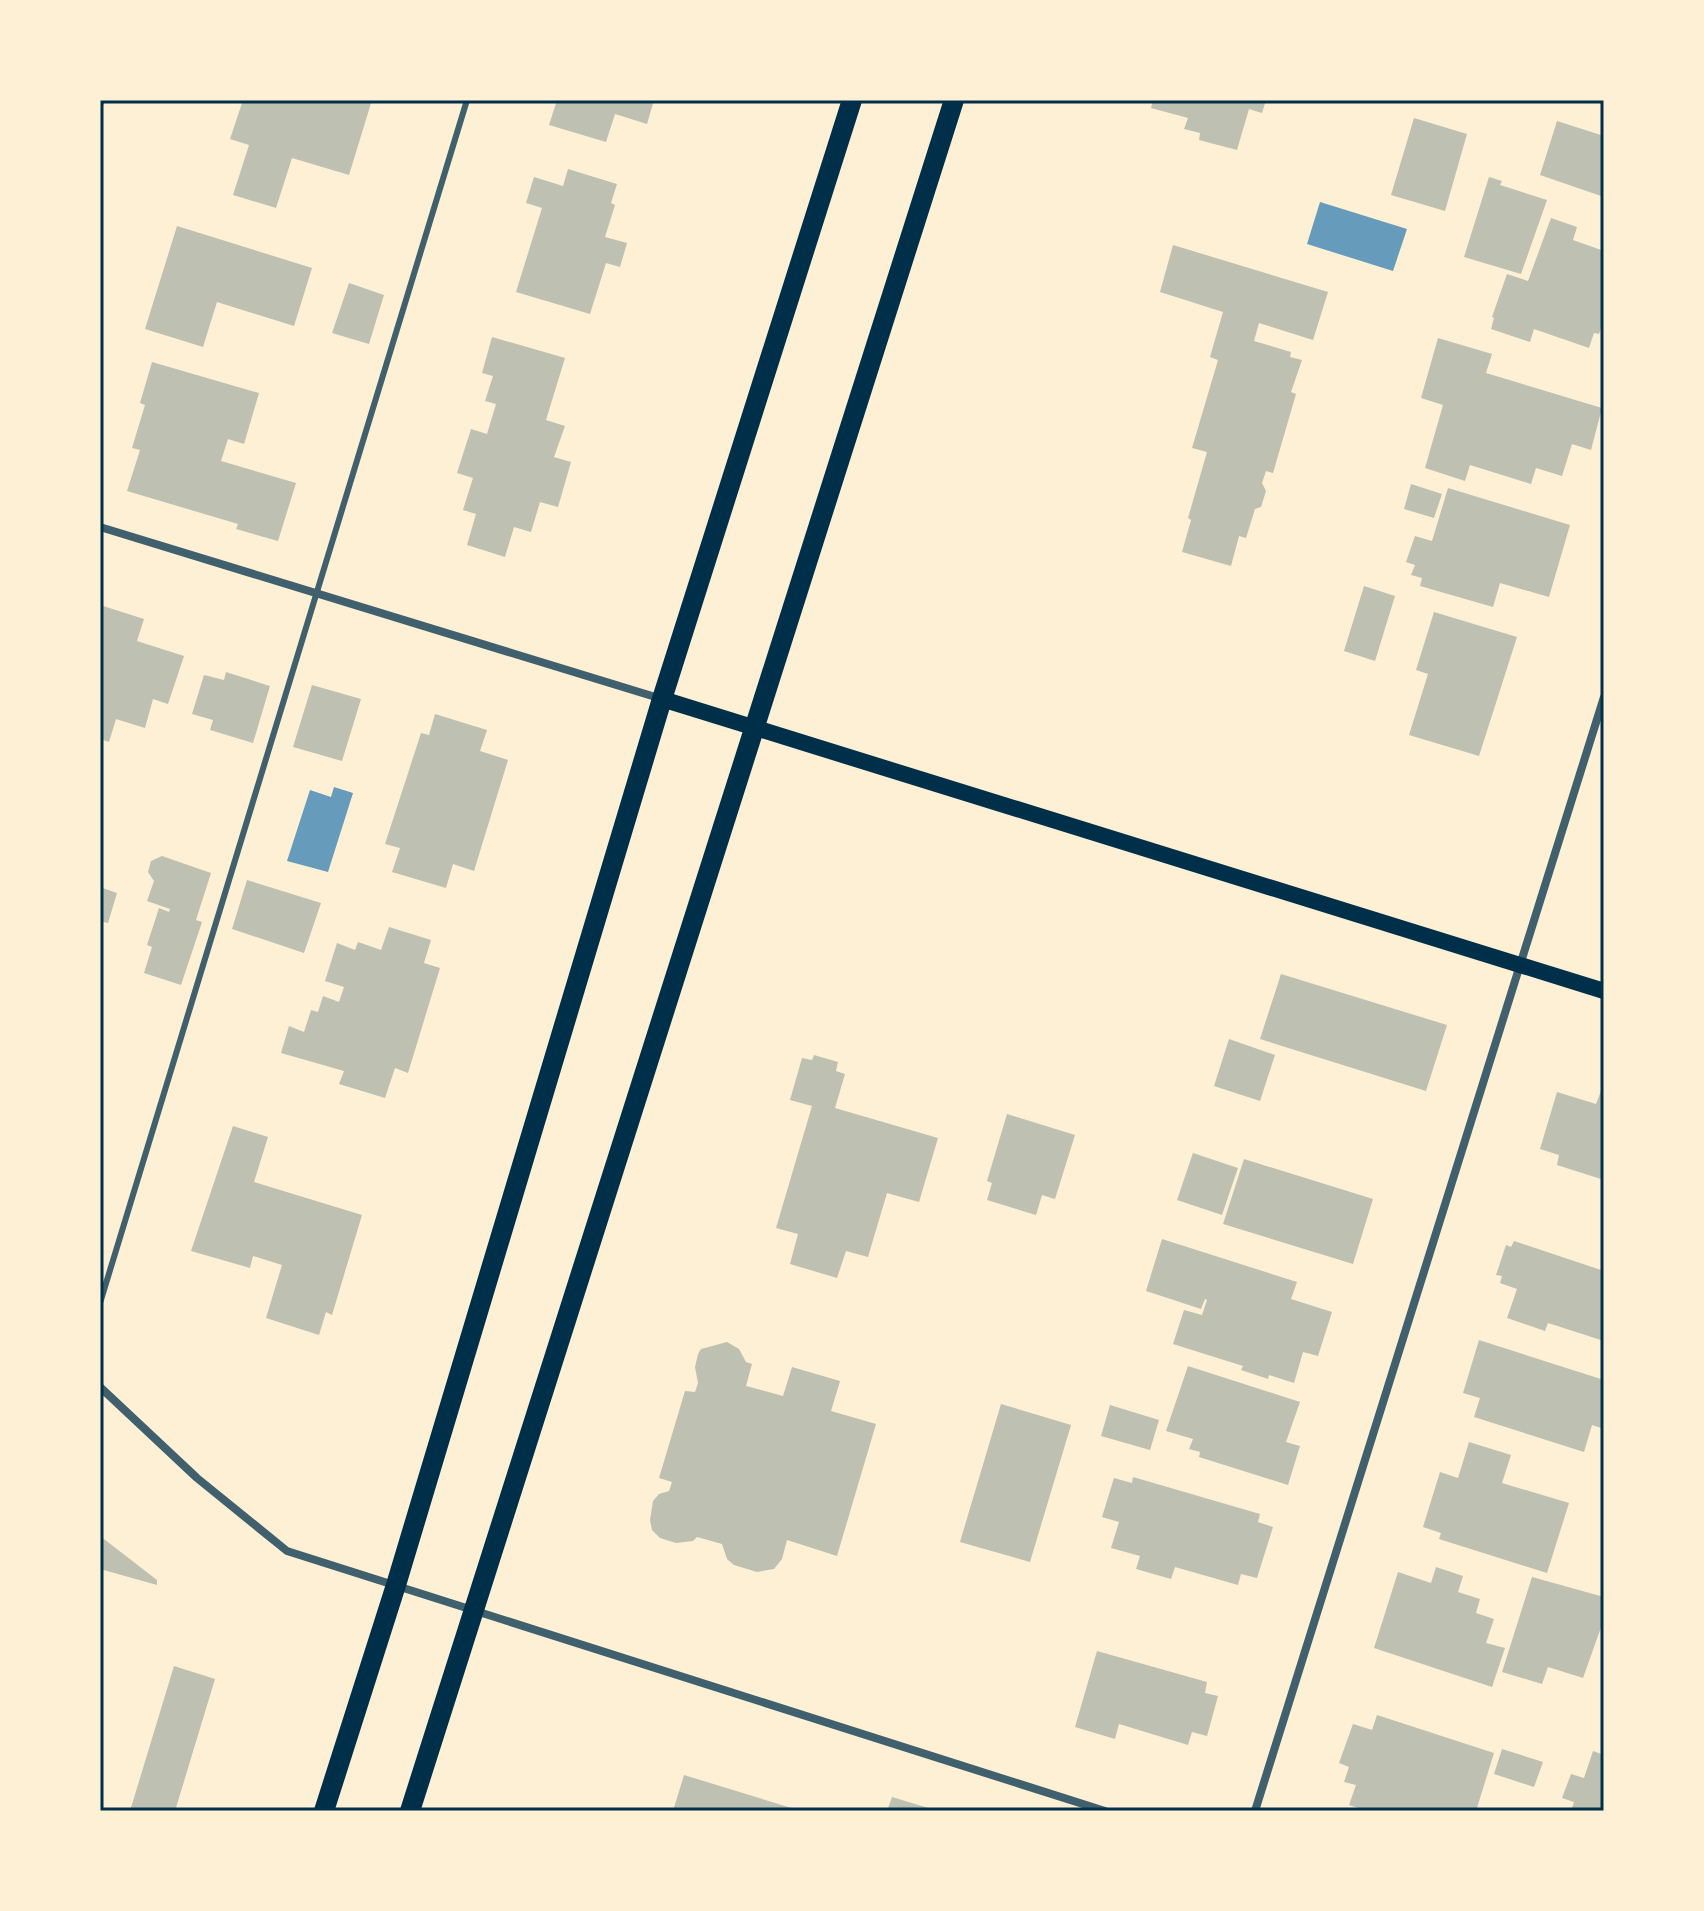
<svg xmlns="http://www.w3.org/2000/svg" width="1704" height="1911" font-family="'Sofia Sans Condensed',sans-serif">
<rect width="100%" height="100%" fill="#fdf0d5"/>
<path fill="#669bbc" d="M 1320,202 L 1407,229 L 1393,271 L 1307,244 Z
M 334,787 L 353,793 L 328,872 L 287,861 L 310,790 L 331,797 Z"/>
<path fill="#bec0b2" d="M 243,100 L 372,100 L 349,175 L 292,158 L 276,208 L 233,195 L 249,145 L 230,139 Z
M 557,100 L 654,100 L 647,124 L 615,114 L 606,142 L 549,125 Z
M 1153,100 L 1266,100 L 1262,113 L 1249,109 L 1237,150 L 1199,140 L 1200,133 L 1184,129 L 1188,118 L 1151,108 Z
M 1414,118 L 1467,134 L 1445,211 L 1391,195 Z
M 1557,121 L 1604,136 L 1604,197 L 1540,175 Z
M 568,169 L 617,184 L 611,203 L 615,205 L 605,237 L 627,243 L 620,267 L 606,263 L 590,314 L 516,292 L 542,208 L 526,203 L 534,177 L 563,186 Z
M 1489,177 L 1502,181 L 1500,185 L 1547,200 L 1521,274 L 1464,257 Z
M 1551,218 L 1577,227 L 1573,240 L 1604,251 L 1604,298 L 1602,305 L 1604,307 L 1604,319 L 1599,334 L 1594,333 L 1589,348 L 1534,329 L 1530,342 L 1491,329 L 1494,318 L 1492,317 L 1507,274 L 1528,281 Z
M 177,226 L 312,268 L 294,326 L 217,302 L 203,347 L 145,329 Z
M 1173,245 L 1328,292 L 1313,340 L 1259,323 L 1254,341 L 1291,352 L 1290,357 L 1302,360 L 1291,392 L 1296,394 L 1273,473 L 1266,471 L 1262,483 L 1266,491 L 1261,507 L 1255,509 L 1246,538 L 1239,536 L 1231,566 L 1182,552 L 1191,520 L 1188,518 L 1207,452 L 1192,448 L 1218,360 L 1210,357 L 1223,312 L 1160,292 Z
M 349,283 L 384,295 L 369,344 L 332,333 Z
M 492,337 L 565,358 L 546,420 L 565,426 L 554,457 L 571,462 L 558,507 L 540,502 L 531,532 L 514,527 L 505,557 L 467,545 L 476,514 L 463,510 L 473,478 L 457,473 L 471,429 L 487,434 L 496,404 L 485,401 L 493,376 L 482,373 Z
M 1438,338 L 1492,354 L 1486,373 L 1602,408 L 1591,450 L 1572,444 L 1562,476 L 1536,468 L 1531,484 L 1470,465 L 1465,481 L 1425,468 L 1443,405 L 1421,398 Z
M 152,362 L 259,393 L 244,444 L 228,439 L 221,461 L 296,483 L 278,541 L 236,529 L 238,524 L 127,491 L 140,450 L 132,448 L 145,405 L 140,403 Z
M 1411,484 L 1442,494 L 1434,518 L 1404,509 Z
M 1448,488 L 1570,525 L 1549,597 L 1500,583 L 1493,607 L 1420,586 L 1422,578 L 1411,575 L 1415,565 L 1406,562 L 1415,536 L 1432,541 Z
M 1364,586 L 1395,596 L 1375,661 L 1344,651 Z
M 100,605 L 144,619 L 137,641 L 184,656 L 168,704 L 153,699 L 145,728 L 116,719 L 109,742 L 100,739 Z
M 1434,612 L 1517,637 L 1479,756 L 1409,735 L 1428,674 L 1416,670 Z
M 226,672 L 270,686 L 253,743 L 210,730 L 213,720 L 192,714 L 204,675 L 224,680 Z
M 312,685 L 361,699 L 342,761 L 293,747 Z
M 435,714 L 487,730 L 480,751 L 508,760 L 474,871 L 453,864 L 446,888 L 392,872 L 400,848 L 385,844 L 421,733 L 429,735 Z
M 162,856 L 211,873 L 196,920 L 202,922 L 181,985 L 144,973 L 152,947 L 147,945 L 159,908 L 169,912 L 170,909 L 147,901 L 154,881 L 148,872 L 151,861 Z
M 247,880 L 321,903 L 304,953 L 232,929 Z
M 100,887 L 117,893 L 108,923 L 100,921 Z
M 389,927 L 431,940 L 424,963 L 440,968 L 408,1073 L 395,1068 L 385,1098 L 339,1084 L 344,1071 L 281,1053 L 289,1026 L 304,1032 L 311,1010 L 318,1012 L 323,996 L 339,1002 L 344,987 L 325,981 L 337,943 L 355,950 L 358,942 L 381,950 Z
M 1281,974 L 1447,1025 L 1426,1091 L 1260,1039 Z
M 1229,1039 L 1275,1055 L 1260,1101 L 1214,1086 Z
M 814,1055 L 838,1062 L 836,1071 L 845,1074 L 835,1108 L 938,1138 L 919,1202 L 887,1193 L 868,1257 L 846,1251 L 837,1278 L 790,1264 L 798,1234 L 776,1228 L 812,1106 L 790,1100 L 802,1058 L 812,1060 Z
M 1604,1083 L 1604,1180 L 1557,1165 L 1559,1155 L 1540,1149 L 1557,1092 L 1596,1104 Z
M 1007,1114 L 1075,1135 L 1055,1199 L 1042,1195 L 1036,1215 L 987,1200 L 992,1183 L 987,1181 Z
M 233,1126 L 268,1137 L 254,1182 L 362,1215 L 332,1315 L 326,1312 L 319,1335 L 266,1318 L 282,1265 L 253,1256 L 250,1268 L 191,1251 Z
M 1193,1153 L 1238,1168 L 1222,1215 L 1177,1200 Z
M 1244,1159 L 1373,1199 L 1353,1264 L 1223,1224 Z
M 1162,1239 L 1297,1282 L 1291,1299 L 1332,1312 L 1318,1356 L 1303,1352 L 1294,1383 L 1269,1375 L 1268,1379 L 1241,1370 L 1243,1366 L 1173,1344 L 1184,1310 L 1202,1315 L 1207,1300 L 1205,1299 L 1201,1309 L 1146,1291 Z
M 1514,1241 L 1604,1271 L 1604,1341 L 1548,1323 L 1545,1331 L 1507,1318 L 1517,1289 L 1500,1283 L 1502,1276 L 1496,1275 L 1506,1245 L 1511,1247 Z
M 1479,1340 L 1604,1380 L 1604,1429 L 1592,1425 L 1584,1452 L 1474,1417 L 1480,1398 L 1463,1393 Z
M 727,1342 L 739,1349 L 746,1362 L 752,1364 L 746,1386 L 783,1396 L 792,1367 L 840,1381 L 831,1411 L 876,1424 L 837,1556 L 787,1540 L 782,1559 L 774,1569 L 757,1572 L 734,1565 L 727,1559 L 722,1544 L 697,1537 L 693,1541 L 676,1543 L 660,1538 L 652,1530 L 650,1520 L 653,1501 L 659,1494 L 669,1491 L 672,1482 L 659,1478 L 685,1391 L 695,1392 L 698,1383 L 695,1367 L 698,1354 L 701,1349 Z
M 1188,1366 L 1300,1402 L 1286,1442 L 1300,1446 L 1288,1485 L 1199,1457 L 1200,1452 L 1189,1449 L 1193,1439 L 1166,1431 Z
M 1001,1404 L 1071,1425 L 1030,1562 L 960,1542 Z
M 1110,1405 L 1159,1420 L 1150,1450 L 1101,1436 Z
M 1469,1442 L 1511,1455 L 1502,1483 L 1569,1503 L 1547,1573 L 1439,1539 L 1441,1533 L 1423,1527 L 1440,1472 L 1458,1478 Z
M 1133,1477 L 1260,1514 L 1258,1522 L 1273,1527 L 1257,1578 L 1241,1574 L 1238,1585 L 1175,1567 L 1171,1579 L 1136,1569 L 1140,1556 L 1111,1548 L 1119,1522 L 1102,1517 L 1114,1478 L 1132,1483 Z
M 100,1536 L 157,1580 L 157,1585 L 100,1569 Z
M 1436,1567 L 1463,1576 L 1458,1592 L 1480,1599 L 1476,1613 L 1494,1619 L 1486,1643 L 1505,1648 L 1492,1687 L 1374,1648 L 1398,1572 L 1431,1583 Z
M 1532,1577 L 1604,1597 L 1604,1619 L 1583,1678 L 1548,1667 L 1542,1684 L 1502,1672 Z
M 1097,1651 L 1207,1682 L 1205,1693 L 1218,1696 L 1207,1736 L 1192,1732 L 1188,1745 L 1119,1724 L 1115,1739 L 1075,1727 Z
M 174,1666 L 215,1679 L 175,1811 L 130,1811 Z
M 1377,1715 L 1494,1753 L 1476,1811 L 1368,1811 L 1349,1805 L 1356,1785 L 1344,1782 L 1349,1767 L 1339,1763 L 1353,1724 L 1372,1730 Z
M 1502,1749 L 1543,1762 L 1534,1787 L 1494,1774 Z
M 1593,1751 L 1604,1755 L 1604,1811 L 1571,1811 L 1574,1802 L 1562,1798 L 1571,1774 L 1584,1778 Z
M 684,1775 L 798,1810 L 798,1811 L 673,1811 Z
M 892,1797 L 935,1810 L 935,1811 L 887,1811 Z"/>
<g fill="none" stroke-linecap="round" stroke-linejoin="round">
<path stroke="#3f606c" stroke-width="6" d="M 100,1303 L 467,100"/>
<path stroke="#3f606c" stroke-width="8" d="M 100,102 L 100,100
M 100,527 L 662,699
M 100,1387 L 197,1478 L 287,1551 L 1105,1811
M 1255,1811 L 1604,697"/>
<path stroke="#003049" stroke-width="16" d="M 662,699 L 1604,991"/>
<path stroke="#003049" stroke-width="20" d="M 324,1811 L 396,1585 L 662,699 L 852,100
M 410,1811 L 954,100"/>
</g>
<rect width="1704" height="1911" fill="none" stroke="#fdf0d5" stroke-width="204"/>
<rect x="102" y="102" width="1500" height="1707" fill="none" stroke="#003049" stroke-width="3"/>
</svg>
